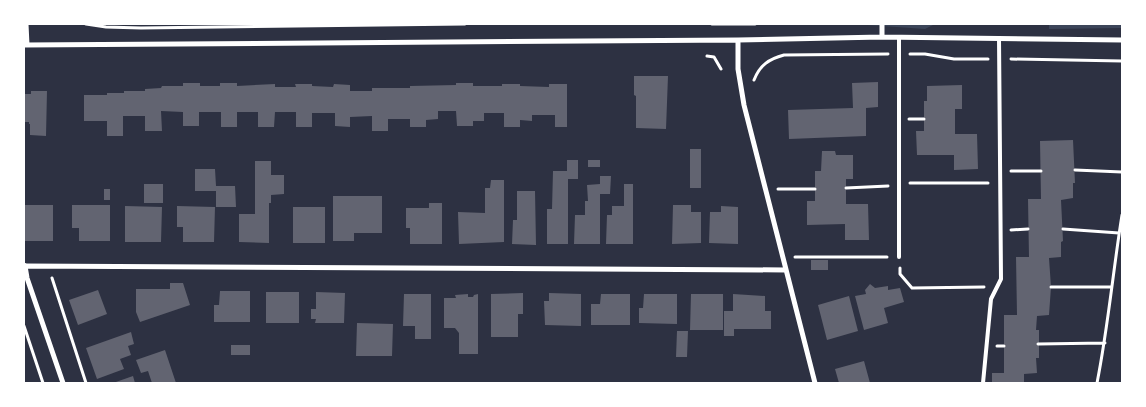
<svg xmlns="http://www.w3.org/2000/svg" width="1146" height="407" font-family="Signika,sans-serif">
<rect width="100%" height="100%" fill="#2d3142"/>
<path fill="#3c4559" d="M 86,24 L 461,24 L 140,25 Z
M 853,24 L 935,24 L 925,29 Z
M 1049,24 L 1122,24 L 1122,28 L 1049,29 Z"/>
<path fill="#626471" d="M 634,76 L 668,76 L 666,129 L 636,128 L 636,96 L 634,95 Z
M 878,82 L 878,107 L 866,108 L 866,136 L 789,139 L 788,110 L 853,108 L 852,83 Z
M 183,83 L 200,83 L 200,86 L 220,86 L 220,83 L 237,83 L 237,86 L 275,84 L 275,87 L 296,87 L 295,84 L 312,84 L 312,86 L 333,87 L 334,84 L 350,85 L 350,91 L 372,91 L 372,88 L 410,88 L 410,86 L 456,85 L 456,83 L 473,83 L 473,86 L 502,86 L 502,84 L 520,84 L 520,86 L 549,87 L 549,84 L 567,84 L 567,127 L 555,127 L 555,115 L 532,115 L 532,121 L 520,120 L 520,127 L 504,127 L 504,113 L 484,113 L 484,121 L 473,121 L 473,126 L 457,126 L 456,111 L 438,111 L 438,119 L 426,120 L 426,127 L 410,127 L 410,119 L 388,119 L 388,131 L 372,131 L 372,116 L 350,117 L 350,127 L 335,126 L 335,113 L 312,113 L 312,127 L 296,127 L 296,112 L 275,112 L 274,127 L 258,127 L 258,112 L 237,112 L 237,127 L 221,127 L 221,112 L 199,112 L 199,126 L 183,126 L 183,112 L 161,111 L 162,131 L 145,131 L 145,116 L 123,116 L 123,136 L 107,136 L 107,121 L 84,121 L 84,95 L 107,95 L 107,93 L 124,93 L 124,91 L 145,91 L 145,89 L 161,88 L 162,86 L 183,86 Z
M 962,85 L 962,109 L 955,109 L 955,134 L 977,134 L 978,169 L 954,170 L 954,155 L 917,155 L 916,131 L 924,131 L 924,101 L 927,101 L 927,86 Z
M 31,91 L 47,91 L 46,136 L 30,135 L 30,124 L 29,124 L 29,122 L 24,122 L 24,94 L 31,94 Z
M 1073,140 L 1075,183 L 1073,183 L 1073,198 L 1061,200 L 1063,241 L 1061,242 L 1061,257 L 1049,258 L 1051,287 L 1049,315 L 1037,316 L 1036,330 L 1039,330 L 1039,358 L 1036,358 L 1037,373 L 1024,374 L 1024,383 L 992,383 L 992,373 L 1004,373 L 1004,315 L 1017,315 L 1016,257 L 1029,257 L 1028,199 L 1041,199 L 1040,141 Z
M 690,149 L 701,149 L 701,188 L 690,188 Z
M 822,151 L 835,151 L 836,155 L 853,155 L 853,179 L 846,179 L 846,204 L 868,204 L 869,240 L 845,240 L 845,224 L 807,225 L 807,201 L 815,201 L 815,171 L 821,171 Z
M 567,160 L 578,160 L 578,179 L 568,179 L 568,244 L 547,244 L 547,209 L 552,209 L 553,171 L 567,171 Z
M 588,160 L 600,160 L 600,167 L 588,167 Z
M 255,161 L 271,161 L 271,175 L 284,175 L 284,194 L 271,195 L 271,203 L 269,203 L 269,243 L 239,242 L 239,214 L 255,214 Z
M 195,169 L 215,169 L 216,186 L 235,186 L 236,207 L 216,207 L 216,191 L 195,191 Z
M 600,176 L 611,176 L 610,194 L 600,194 L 600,244 L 574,244 L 575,215 L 585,215 L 585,201 L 588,201 L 587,185 L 600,184 Z
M 491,180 L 504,180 L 504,242 L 459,244 L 458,212 L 485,213 L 485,188 L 490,188 Z
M 144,184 L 163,184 L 163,203 L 144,203 Z
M 624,184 L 633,184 L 633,244 L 606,244 L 607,215 L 612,215 L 612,206 L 624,206 Z
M 104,189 L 110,189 L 110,200 L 104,200 Z
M 517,191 L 535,191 L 536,245 L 512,244 L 513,220 L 517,220 Z
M 333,196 L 382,196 L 382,233 L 354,233 L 354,241 L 333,241 Z
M 429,203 L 442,203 L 442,244 L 410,244 L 410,228 L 406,228 L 406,208 L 429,208 Z
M 24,205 L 53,205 L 53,241 L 24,241 Z
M 72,205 L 110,205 L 110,241 L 79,241 L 79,228 L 72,228 Z
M 673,205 L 691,205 L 691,212 L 701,212 L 701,243 L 672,244 Z
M 125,206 L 162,207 L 161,242 L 125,242 Z
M 177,206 L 215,207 L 214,242 L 183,242 L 183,227 L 177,227 Z
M 721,206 L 738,207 L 738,244 L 709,243 L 710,212 L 721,212 Z
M 293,207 L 325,207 L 325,243 L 293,243 Z
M 811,260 L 828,260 L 828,270 L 811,270 Z
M 170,283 L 183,283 L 190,305 L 140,322 L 136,312 L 136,289 L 170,289 Z
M 870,284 L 875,288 L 888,286 L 888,290 L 900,288 L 904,302 L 884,308 L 888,323 L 864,330 L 855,296 L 866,294 L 865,290 Z
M 98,290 L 107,314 L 78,325 L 69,300 Z
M 220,291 L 250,291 L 250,322 L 214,322 L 214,305 L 219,305 Z
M 266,292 L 299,292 L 299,323 L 266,323 Z
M 316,292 L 345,293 L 344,323 L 315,323 L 316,319 L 311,319 L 311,309 L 316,309 Z
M 523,293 L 523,314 L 518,314 L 518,337 L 491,337 L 491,294 Z
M 549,293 L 581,294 L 581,326 L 545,325 L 544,301 L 549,301 Z
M 404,294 L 431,294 L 431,339 L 415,339 L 415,326 L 403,326 Z
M 468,294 L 468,297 L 473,297 L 474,295 L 478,294 L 478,354 L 459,354 L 459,333 L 455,328 L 444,328 L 444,298 L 456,298 L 455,295 Z
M 601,294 L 630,294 L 630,325 L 591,325 L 591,304 L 600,304 Z
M 644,294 L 677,294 L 677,324 L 639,323 L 639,308 L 643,308 Z
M 691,294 L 723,294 L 723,330 L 690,330 Z
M 733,294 L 765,296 L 765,311 L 771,311 L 771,329 L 734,329 L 734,336 L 724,336 L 724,311 L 733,311 Z
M 849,296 L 858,331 L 827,340 L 818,305 Z
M 357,323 L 393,324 L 392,356 L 356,356 Z
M 677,331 L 688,331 L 687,357 L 676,357 Z
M 131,332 L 134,344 L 128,346 L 131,355 L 120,359 L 124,369 L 97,379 L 86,348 Z
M 231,345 L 250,345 L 250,355 L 231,355 Z
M 165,350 L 176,383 L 152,383 L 148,371 L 141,373 L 136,360 Z
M 864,361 L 870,383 L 839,383 L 835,369 Z
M 133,376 L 135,383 L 113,383 Z"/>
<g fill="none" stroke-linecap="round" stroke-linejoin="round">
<path stroke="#fff" stroke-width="3" d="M 86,24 L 106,27 L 141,28 L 465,24
M 712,24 L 755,24
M 910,54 L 925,54 L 954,59 L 988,59
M 707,56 L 714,57 L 721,69
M 1011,59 L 1122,61
M 754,80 C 760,65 769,59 784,55 L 888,54
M 909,119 L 924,119
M 1075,170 L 1122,172
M 1011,171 L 1041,171
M 910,183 L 988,183
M 846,188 L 888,186
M 778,189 L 815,189
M 1063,229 L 1119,233
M 1011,230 L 1028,229
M 795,257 L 887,257
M 900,268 L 900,274 L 912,288 L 984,287
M 52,278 L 86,383
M 1051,287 L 1111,287
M 24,326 L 43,383
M 1038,344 L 1105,343
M 997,346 L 1004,346
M 1097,383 C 1108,328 1113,271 1122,215"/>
<path stroke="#fff" stroke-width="4" d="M 899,257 L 899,37
M 983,383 L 991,299 L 1001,279 L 999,38"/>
<path stroke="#fff" stroke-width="5" d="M 26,24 L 27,45
M 882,24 L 882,37
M 738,40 L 738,69 L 744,105 L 815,383
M 24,45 L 738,40 L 882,37 L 1122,40
M 24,266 L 786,270
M 25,266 L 27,278 L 63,383"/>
</g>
<rect width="1146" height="407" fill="none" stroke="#ffffff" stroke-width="50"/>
</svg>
